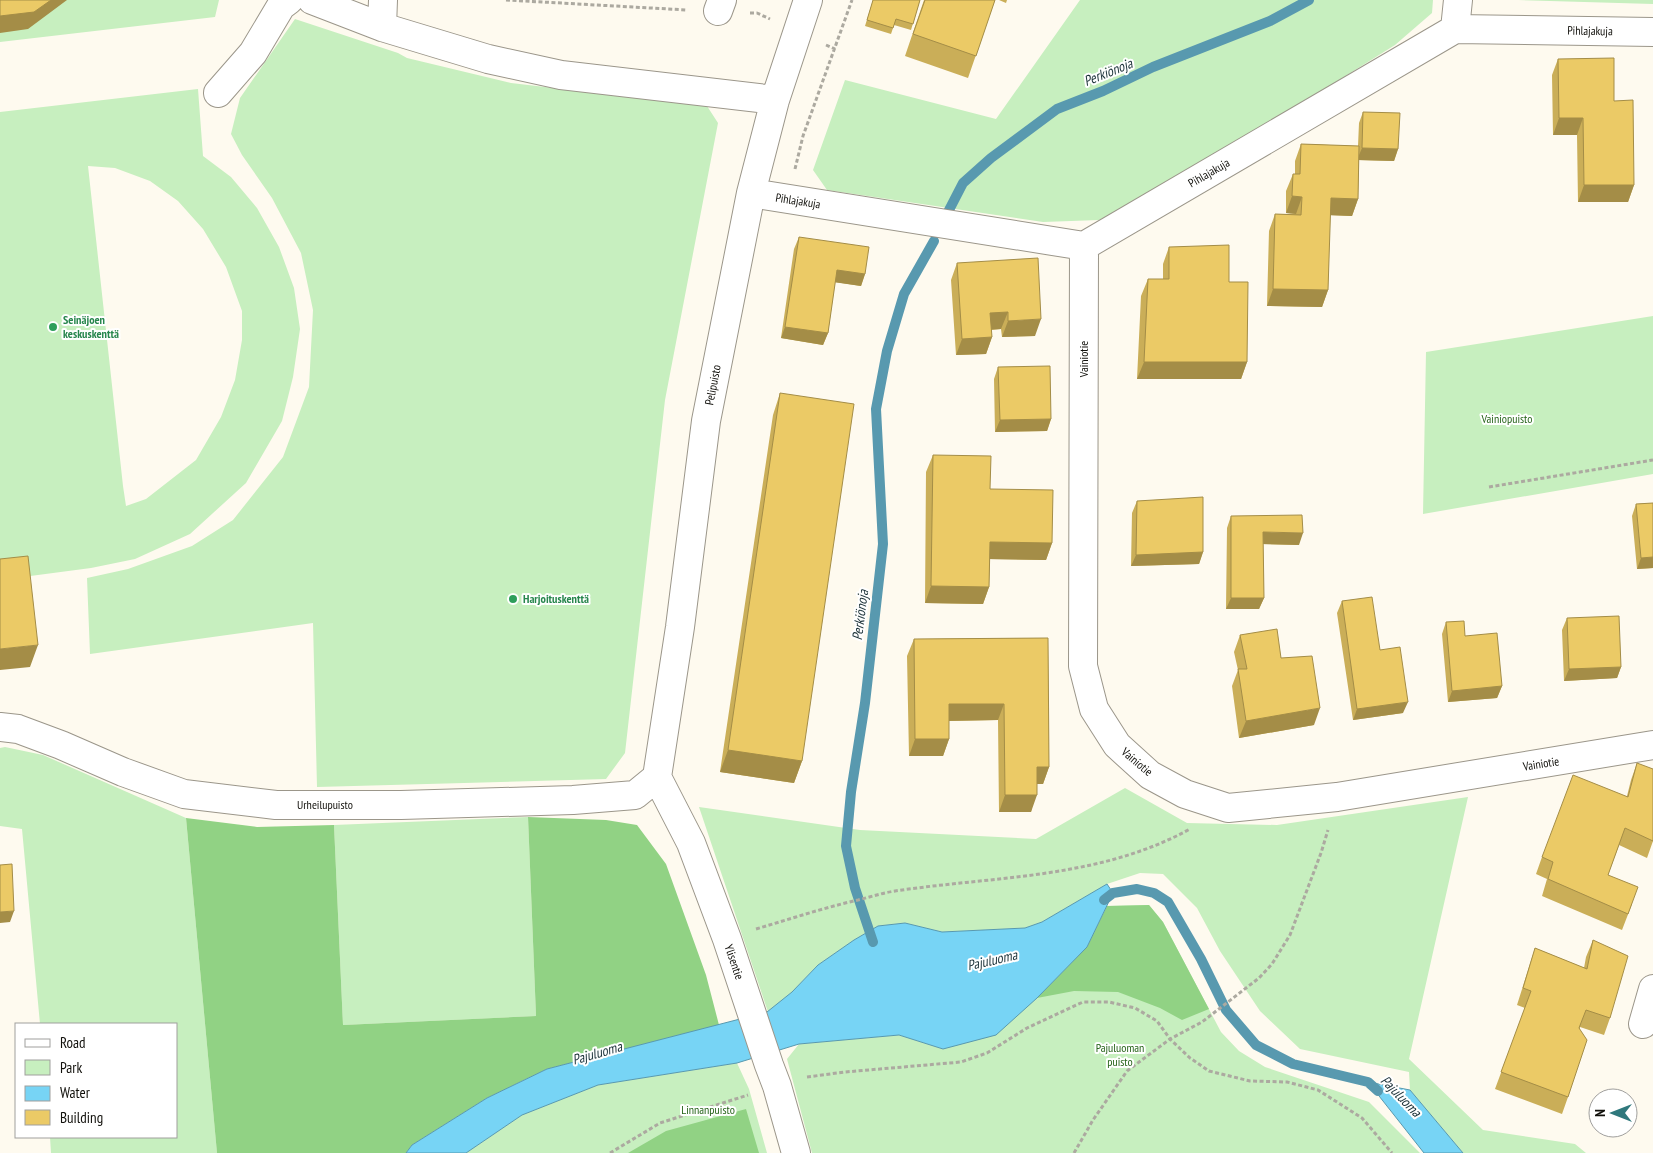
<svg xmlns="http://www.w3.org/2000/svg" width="1653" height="1153" font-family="'PT Sans Narrow',sans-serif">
<rect width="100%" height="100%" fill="#fefaef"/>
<path fill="#c7efbf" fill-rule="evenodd" d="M 0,0 L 219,0 L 215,17 L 0,42 Z
M 1080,0 L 1433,0 L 1432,13 L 1395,45 L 1168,187 L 1099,220 L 1043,222 L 827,190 L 813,170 L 845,80 L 996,119 Z
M 1518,0 L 1653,0 L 1653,4 Z
M 295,19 L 398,53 L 407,58 L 511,83 L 707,106 L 718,123 L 665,400 L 625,753 L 606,779 L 317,787 L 313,623 L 90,654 L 87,578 L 128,569 L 192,546 L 233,520 L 283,457 L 309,387 L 313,310 L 301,253 L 272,198 L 242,155 L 231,134 L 240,98 Z
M 198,89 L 203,156 L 231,177 L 257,208 L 279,247 L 294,288 L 300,329 L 293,377 L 282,421 L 246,483 L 190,534 L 135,559 L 91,568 L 0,580 L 0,112 ZM 88,166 L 115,168 L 150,181 L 178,201 L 203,229 L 226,267 L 242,311 L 242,340 L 235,380 L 221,417 L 196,460 L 146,499 L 126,506 L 123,486 Z
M 1653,316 L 1653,474 L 1423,514 L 1426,352 Z
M 5,747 L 43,755 L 186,818 L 217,1153 L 51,1153 L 50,1137 L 176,1137 L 176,1024 L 40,1024 L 22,829 L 0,826 L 0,748 Z
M 1125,788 L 1187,823 L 1277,825 L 1468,797 L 1409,1059 L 1483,1130 L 1575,1144 L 1586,1153 L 1463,1153 L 1410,1090 L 1409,1072 L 1300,1049 L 1260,1011 L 1220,951 L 1197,908 L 1163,874 L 1140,873 L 1107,884 L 1042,922 L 1025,928 L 942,932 L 905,923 L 878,926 L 854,940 L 818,965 L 792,992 L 768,1012 L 699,807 L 860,830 L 1036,839 Z
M 528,817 L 536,1016 L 343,1025 L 334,825 Z
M 1149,905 L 1163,922 L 1221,1032 L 1239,1051 L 1265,1067 L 1369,1102 L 1420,1153 L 812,1153 L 787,1059 L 799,1044 L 899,1035 L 943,1049 L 1087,947 L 1107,906 Z
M 737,1063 L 749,1089 L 767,1153 L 466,1153 L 522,1115 L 598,1085 Z"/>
<path fill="#91d284" d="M 528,817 L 606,820 L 637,825 L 666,864 L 706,975 L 719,1025 L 547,1069 L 487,1098 L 412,1145 L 406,1153 L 217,1153 L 186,818 L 257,827 L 334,825 L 343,1025 L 536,1016 Z
M 1149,905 L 1163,922 L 1209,1009 L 1182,1020 L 1160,1008 L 1118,992 L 1074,991 L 1037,998 L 1087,947 L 1107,906 Z
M 746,1109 L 759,1153 L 628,1153 L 666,1131 Z"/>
<path fill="#77d4f5" stroke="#5899af" d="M 1107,884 L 1113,893 L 1087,947 L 1037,998 L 996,1035 L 943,1049 L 899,1035 L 799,1044 L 737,1063 L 598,1085 L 522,1115 L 466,1153 L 406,1153 L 412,1145 L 487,1098 L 547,1069 L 767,1012 L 792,992 L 818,965 L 854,940 L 878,926 L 905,923 L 942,932 L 1025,928 L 1042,922 Z
M 1368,1082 L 1410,1090 L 1463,1153 L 1424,1153 Z"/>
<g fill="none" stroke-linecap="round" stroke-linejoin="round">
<path stroke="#5899af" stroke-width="10" d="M 948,212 L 963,183 L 991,158 L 1057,109 L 1103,91 L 1153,67 L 1270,21 L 1309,0
M 1104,900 L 1113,893 L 1137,889 L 1154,893 L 1168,902 L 1201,959 L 1226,1010 L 1256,1045 L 1293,1064 L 1368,1082 L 1378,1091
M 873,942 L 855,888 L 846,846 L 851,792 L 865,703 L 883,544 L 876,409 L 887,351 L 904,294 L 934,241"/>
<g stroke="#9b968a" stroke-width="30">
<path id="minor" d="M 312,0 L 382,27 L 488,59 L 561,75 L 775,100
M 718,11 L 722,0
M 382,27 L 383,0
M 1455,29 L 1458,0
M 218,93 L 253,53 L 281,6 L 289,0
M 751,193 L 1084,246 L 1455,29 L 1653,32
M 1084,246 L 1083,666 L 1094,709 L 1117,745 L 1150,775 L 1185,794 L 1228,808 L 1337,797 L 1653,745
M 0,727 L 18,729 L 61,745 L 123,772 L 184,794 L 276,805 L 401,805 L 573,800 L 635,795 L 657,777
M 657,777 L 680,627 L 706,421 L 751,193 L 775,100 L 808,0
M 657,777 L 691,843 L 727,939 L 769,1065 L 777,1086 L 796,1153
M 1643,1024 L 1653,989"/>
</g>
<path stroke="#aca9a0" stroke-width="3" stroke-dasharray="4 2.5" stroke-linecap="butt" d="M 506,0 L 687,10
M 750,13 L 757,13 L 770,19
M 826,45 L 835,49
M 795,169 L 803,136 L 852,0
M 1489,487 L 1653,460
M 756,929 C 790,919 823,908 858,900 C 870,897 882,893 895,891 C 995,876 1099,879 1190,829
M 807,1077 L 845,1072 L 961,1062 L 987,1053 L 1027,1028 L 1083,1002 L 1109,1002 L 1135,1008 L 1157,1021 L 1170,1039 L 1190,1058 L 1209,1071 L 1250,1081 L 1287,1082 L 1318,1090 L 1362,1118 L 1392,1153
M 610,1153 L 660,1123 L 748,1095
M 1074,1153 L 1093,1120 L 1127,1071 L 1170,1039 L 1202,1022 L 1259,978 L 1272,964 L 1290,935 L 1321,853 L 1328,830"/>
<use href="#minor" stroke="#fff" stroke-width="28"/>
</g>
<path fill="#caae58" d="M 873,0 L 920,0 L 911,30 L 894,25 L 891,34 L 865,26 Z
M 924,0 L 995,0 L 968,78 L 905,56 Z
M 999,0 L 1007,0 L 1006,3 Z
M 1558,59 L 1614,101 L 1634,185 L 1628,202 L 1578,202 L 1577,135 L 1553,135 L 1552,75 Z
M 1363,112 L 1398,149 L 1394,161 L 1359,160 L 1358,199 L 1352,216 L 1330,215 L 1328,290 L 1322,307 L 1267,306 L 1269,231 L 1275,214 L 1296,214 L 1286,213 L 1286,191 L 1293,174 L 1295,174 L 1295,161 L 1301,144 L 1358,146 L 1359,123 Z
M 799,237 L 865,274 L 861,286 L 835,282 L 828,333 L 823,345 L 781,338 L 794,249 Z
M 1169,247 L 1247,362 L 1241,379 L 1137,379 L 1141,296 L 1148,279 L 1163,279 L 1163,264 Z
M 957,263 L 1035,336 L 1002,337 L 1001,329 L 991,330 L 992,337 L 986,354 L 956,355 L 951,280 Z
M 998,367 L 1051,419 L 1047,431 L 995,432 L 994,379 Z
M 780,393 L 802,761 L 794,783 L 720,772 L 773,415 Z
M 933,455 L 990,489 L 1052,543 L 1046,560 L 990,559 L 989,587 L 983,604 L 925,603 L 926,472 Z
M 1137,501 L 1203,552 L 1199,564 L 1131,566 L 1132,513 Z
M 1653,503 L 1653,568 L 1637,569 L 1632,516 L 1636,504 Z
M 1231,516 L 1299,545 L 1263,544 L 1264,598 L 1259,609 L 1226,609 L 1227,528 Z
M 1342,601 L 1380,650 L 1403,713 L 1353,720 L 1337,613 Z
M 1567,618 L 1621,667 L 1617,678 L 1564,681 L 1562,630 Z
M 1446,622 L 1465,636 L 1502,686 L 1497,698 L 1448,702 L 1442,634 Z
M 1240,635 L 1281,658 L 1314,725 L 1239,738 L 1232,686 L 1238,670 L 1234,652 Z
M 1048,638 L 1049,767 L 1043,784 L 1037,784 L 1031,812 L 999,812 L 998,720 L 949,721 L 949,739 L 943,756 L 909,756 L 907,656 L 914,639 Z
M 1637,763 L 1653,841 L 1647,858 L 1619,845 L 1608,875 L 1632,904 L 1622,930 L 1542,896 L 1547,879 L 1536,874 L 1542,857 L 1627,796 L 1631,780 Z
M 1593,940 L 1610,1018 L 1604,1035 L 1580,1027 L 1568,1097 L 1562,1114 L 1495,1089 L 1525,1008 L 1517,1005 L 1535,948 L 1584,968 L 1586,957 Z"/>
<path fill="#a48d47" d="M 51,0 L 67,0 L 28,29 L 0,33 L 0,16 Z
M 1559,118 L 1583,118 L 1577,135 L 1553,135 Z
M 1362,148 L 1398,149 L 1394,161 L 1357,160 Z
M 1584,185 L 1634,185 L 1628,202 L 1578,202 Z
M 1292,196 L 1302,197 L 1296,214 L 1286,213 Z
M 1331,198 L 1358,199 L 1352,216 L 1324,215 Z
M 837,270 L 865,274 L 861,286 L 833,282 Z
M 1273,289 L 1328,290 L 1322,307 L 1267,306 Z
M 1008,312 L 1001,329 L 984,330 L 990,313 Z
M 1041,319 L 1035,336 L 1002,337 L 1008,321 Z
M 785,327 L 828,333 L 823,345 L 781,338 Z
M 992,337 L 986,354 L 956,355 L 962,339 Z
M 1144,362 L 1247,362 L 1241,379 L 1137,379 Z
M 1051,419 L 1047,431 L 995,432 L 1000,420 Z
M 1263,532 L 1303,533 L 1299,545 L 1258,544 Z
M 990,542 L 1052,543 L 1046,560 L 984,559 Z
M 1203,552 L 1199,564 L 1131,566 L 1136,555 Z
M 1653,557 L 1653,568 L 1637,569 L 1641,558 Z
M 931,586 L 989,587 L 983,604 L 925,603 Z
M 1231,598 L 1264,598 L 1259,609 L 1226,609 Z
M 38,645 L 30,667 L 0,670 L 0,649 Z
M 1621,667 L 1617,678 L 1564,681 L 1569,669 Z
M 1502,686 L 1497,698 L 1448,702 L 1452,691 Z
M 1408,702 L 1403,713 L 1353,720 L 1357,709 Z
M 949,704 L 1004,704 L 998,720 L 943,721 Z
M 1320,708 L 1314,725 L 1239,738 L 1246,721 Z
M 915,739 L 949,739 L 943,756 L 909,756 Z
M 728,750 L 802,761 L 794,783 L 720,772 Z
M 1037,767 L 1049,767 L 1043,784 L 1031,784 Z
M 1005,795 L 1037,795 L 1031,812 L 999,812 Z
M 14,911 L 10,922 L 0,923 L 0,912 Z"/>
<path fill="#ebca66" stroke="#a48d47" d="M 0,0 L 51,0 L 34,12 L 0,16 Z
M 873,0 L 920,0 L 913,24 L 896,19 L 893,28 L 867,20 Z
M 925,0 L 995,0 L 976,56 L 913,34 Z
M 1614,58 L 1614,101 L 1633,100 L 1634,185 L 1584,185 L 1583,118 L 1559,118 L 1558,59 Z
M 1363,112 L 1400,113 L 1398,149 L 1362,148 Z
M 1301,144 L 1359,146 L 1358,199 L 1331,198 L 1328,290 L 1273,289 L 1275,214 L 1301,215 L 1302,197 L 1292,196 L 1293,174 L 1300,174 Z
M 799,237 L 869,247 L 865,274 L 837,270 L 828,333 L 785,327 Z
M 1229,245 L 1229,282 L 1248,282 L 1247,362 L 1144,362 L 1148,279 L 1169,279 L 1169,247 Z
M 1038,258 L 1041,319 L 1008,321 L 1008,312 L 990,313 L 992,337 L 962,339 L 957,263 Z
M 1050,366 L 1051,419 L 1000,420 L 998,367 Z
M 780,393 L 854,404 L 802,761 L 728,750 Z
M 933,455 L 991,456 L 990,489 L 1053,490 L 1052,543 L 990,542 L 989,587 L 931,586 Z
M 1203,497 L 1203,552 L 1136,555 L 1137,501 Z
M 1653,503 L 1653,557 L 1641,558 L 1636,504 Z
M 1302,515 L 1303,533 L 1263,532 L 1264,598 L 1231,598 L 1231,516 Z
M 28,556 L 38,645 L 0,649 L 0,559 Z
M 1372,597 L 1380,650 L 1400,647 L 1408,702 L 1357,709 L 1342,601 Z
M 1619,616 L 1621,667 L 1569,669 L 1567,618 Z
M 1464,621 L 1465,636 L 1497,633 L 1502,686 L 1452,691 L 1446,622 Z
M 1277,629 L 1281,658 L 1312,656 L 1320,708 L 1246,721 L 1238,669 L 1247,669 L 1240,635 Z
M 1048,638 L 1049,767 L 1037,767 L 1037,795 L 1005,795 L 1004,704 L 949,704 L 949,739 L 915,739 L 914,639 Z
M 1637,763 L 1653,769 L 1653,841 L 1625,828 L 1608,875 L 1638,887 L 1628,914 L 1548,879 L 1553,862 L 1542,857 L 1573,775 L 1628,797 Z
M 12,864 L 14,911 L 0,912 L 0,865 Z
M 1593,940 L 1628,956 L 1610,1018 L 1586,1010 L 1579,1028 L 1587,1040 L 1568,1097 L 1501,1072 L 1531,991 L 1523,988 L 1535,948 L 1587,969 Z"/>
<g fill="#2e9e5b" stroke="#fff" stroke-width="2">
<circle cx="53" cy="327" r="5"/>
<circle cx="513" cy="599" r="5"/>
</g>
<g text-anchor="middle" stroke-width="4" stroke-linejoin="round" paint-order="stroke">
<g font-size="12" fill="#11100b" stroke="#fff">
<text transform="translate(1590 31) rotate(1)" y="4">Pihlajakuja</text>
<text transform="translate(1209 173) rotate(-30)" y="4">Pihlajakuja</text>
<text transform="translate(798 201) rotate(9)" y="4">Pihlajakuja</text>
<text transform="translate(1084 359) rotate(-90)" y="4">Vainiotie</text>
<text transform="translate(713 385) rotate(-79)" y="4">Pelipuisto</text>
<text transform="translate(1137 762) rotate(40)" y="4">Vainiotie</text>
<text transform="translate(1541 764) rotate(-9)" y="4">Vainiotie</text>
<text x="325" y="809">Urheilupuisto</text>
<text transform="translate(734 962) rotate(71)" y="4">Ylisentie</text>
</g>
<g font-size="12" font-weight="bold" fill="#27864d" stroke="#fff" text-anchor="start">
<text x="63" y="324">Seinäjoen<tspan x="63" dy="14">keskuskenttä</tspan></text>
<text x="523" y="603">Harjoituskenttä</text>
</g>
<g font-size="12" fill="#27641a" stroke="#fff">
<text x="1507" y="423">Vainiopuisto</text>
<text x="1120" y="1052">Pajuluoman<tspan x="1120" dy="14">puisto</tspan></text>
<text x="708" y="1114">Linnanpuisto</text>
</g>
<g font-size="14" font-style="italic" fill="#1a3037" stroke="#fff">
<text transform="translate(1108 72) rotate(-22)" y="5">Perkiönoja</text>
<text transform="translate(860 615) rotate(-83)" y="5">Perkiönoja</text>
<text transform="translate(992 960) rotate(-13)" y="5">Pajuluoma</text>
<text transform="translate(597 1053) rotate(-16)" y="5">Pajuluoma</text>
<text transform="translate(1401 1096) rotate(46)" y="5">Pajuluoma</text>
</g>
</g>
<rect x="15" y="1023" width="162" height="115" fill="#ffffff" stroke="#a09f9d"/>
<rect x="25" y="1039" width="25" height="8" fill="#ffffff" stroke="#a09f9d"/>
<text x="60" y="1048" font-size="15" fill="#11100b">Road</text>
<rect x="25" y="1060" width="25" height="15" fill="#c7efbf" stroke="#a09f9d"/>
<text x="60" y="1073" font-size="15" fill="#11100b">Park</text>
<rect x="25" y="1086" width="25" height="15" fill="#77d4f5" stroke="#a09f9d"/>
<text x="60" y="1098" font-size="15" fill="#11100b">Water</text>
<rect x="25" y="1110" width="25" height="15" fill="#ebca66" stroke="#a09f9d"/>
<text x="60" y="1123" font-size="15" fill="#11100b">Building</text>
<g transform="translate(1613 1113) rotate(270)"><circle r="24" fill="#ffffff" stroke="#a09f9d"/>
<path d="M0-4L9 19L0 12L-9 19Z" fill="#2f787c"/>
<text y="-8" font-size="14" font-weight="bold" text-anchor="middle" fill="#11100b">N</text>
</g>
</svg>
